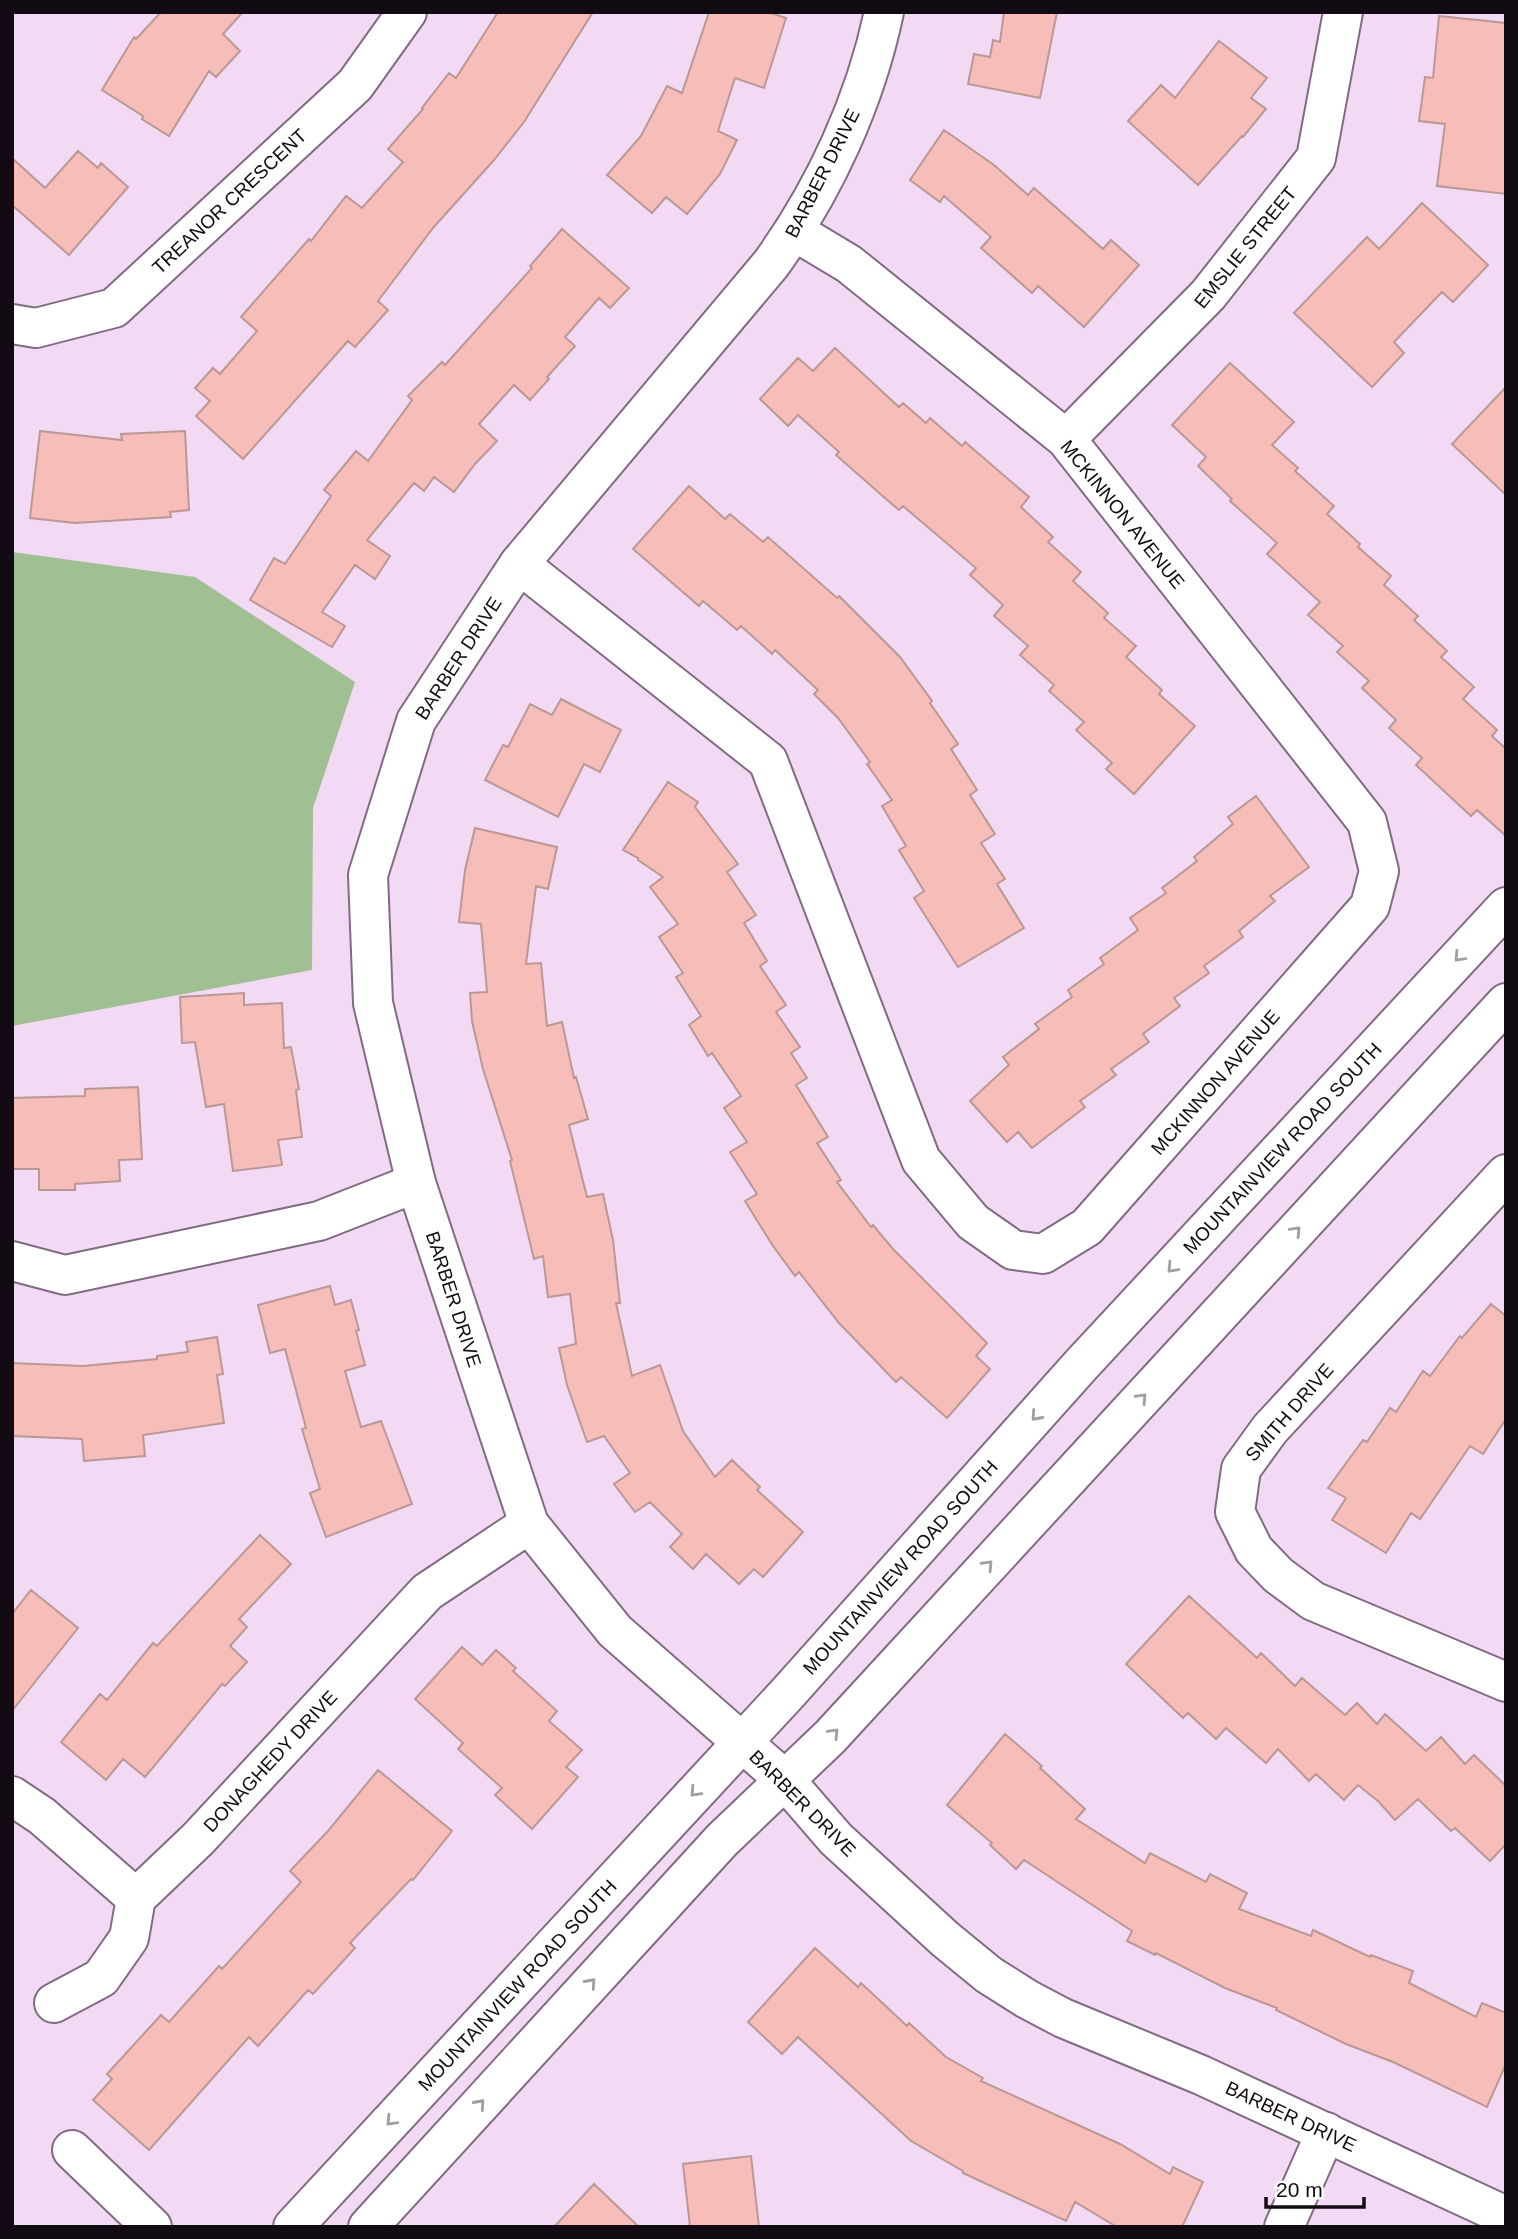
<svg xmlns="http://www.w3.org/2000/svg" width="1518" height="2239" font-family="Arial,sans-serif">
<rect width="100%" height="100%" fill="#f2daf4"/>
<path fill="#a0bf92" d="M 12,552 L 195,577 L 355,682 L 313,808 L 312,970 L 12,1026 Z"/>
<path fill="#f6bdb9" stroke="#bb9896" stroke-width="2" d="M 161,12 L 243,12 L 223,34 L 240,51 L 216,77 L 209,71 L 169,136 L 142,119 L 143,116 L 102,90 L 134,37 L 136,39 Z
M 498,12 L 593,12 L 524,122 L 494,160 L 433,228 L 378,301 L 388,310 L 355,347 L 348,341 L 243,459 L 196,416 L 210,401 L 195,388 L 213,368 L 220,374 L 257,331 L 241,317 L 309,239 L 311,241 L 346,196 L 362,208 L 403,162 L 388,149 L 423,109 L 422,108 L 449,73 L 456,78 Z
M 709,12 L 768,12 L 786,18 L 764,88 L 735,78 L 718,131 L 737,140 L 720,174 L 687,214 L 666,197 L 652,213 L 607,175 L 641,136 L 667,86 L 682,93 Z
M 1004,12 L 1057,12 L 1040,98 L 968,84 L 974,54 L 990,57 L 993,40 L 1000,42 Z
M 1439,16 L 1506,23 L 1506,194 L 1437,186 L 1445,124 L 1419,121 L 1425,77 L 1433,78 Z
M 1219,41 L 1267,78 L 1251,98 L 1266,109 L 1243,137 L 1242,136 L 1198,185 L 1128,121 L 1161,85 L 1175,98 Z
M 944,130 L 994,165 L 1028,195 L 1034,188 L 1103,249 L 1111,240 L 1139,265 L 1084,327 L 1038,286 L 1032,293 L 981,248 L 991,237 L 944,196 L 940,202 L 910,180 Z
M 78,151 L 98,168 L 101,163 L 128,187 L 69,255 L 12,205 L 12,158 L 45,188 Z
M 1422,203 L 1488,265 L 1453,302 L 1442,292 L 1394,342 L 1404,353 L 1372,387 L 1294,313 L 1367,237 L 1379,249 Z
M 562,229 L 629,288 L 610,308 L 599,298 L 565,337 L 575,346 L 547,377 L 549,379 L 530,400 L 514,385 L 479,424 L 497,441 L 475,464 L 454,492 L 434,477 L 424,491 L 414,483 L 367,540 L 390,556 L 375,579 L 355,565 L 322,612 L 345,626 L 332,647 L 250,600 L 274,558 L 285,564 L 331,496 L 324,490 L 356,451 L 368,461 L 412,400 L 408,396 L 442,362 L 445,365 L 532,268 L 530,266 Z
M 835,348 L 899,407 L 903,403 L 926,423 L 930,418 L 962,446 L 965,442 L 1029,497 L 1021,507 L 1053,537 L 1048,542 L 1081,572 L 1073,581 L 1108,613 L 1104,618 L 1136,646 L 1126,657 L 1162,690 L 1159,694 L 1195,726 L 1134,794 L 1106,769 L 1112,763 L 1076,730 L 1084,722 L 1049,691 L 1054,685 L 1020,655 L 1028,646 L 994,616 L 1003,605 L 970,575 L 976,568 L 903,506 L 899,510 L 886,499 L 836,455 L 839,452 L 798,415 L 788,426 L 760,399 L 798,358 L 813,371 Z
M 1230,363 L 1294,422 L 1272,445 L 1298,468 L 1295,471 L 1334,506 L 1327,514 L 1360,544 L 1358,547 L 1391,576 L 1384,585 L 1418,616 L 1414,620 L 1447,651 L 1441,657 L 1474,687 L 1463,699 L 1497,730 L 1492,736 L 1506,749 L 1506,836 L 1477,810 L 1471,816 L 1416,765 L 1422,758 L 1389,728 L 1396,720 L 1362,688 L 1369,681 L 1337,652 L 1343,646 L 1308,615 L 1320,602 L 1267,554 L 1277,543 L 1230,501 L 1232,499 L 1198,466 L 1206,457 L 1172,425 Z
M 1506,387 L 1506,495 L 1452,444 Z
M 40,431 L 122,440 L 121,434 L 185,431 L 189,510 L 170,512 L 171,517 L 75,523 L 30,518 Z
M 689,486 L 725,519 L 730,514 L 763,542 L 768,537 L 837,598 L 839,596 L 900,657 L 932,701 L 930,703 L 958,744 L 951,749 L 977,790 L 970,795 L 995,834 L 981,843 L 1005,879 L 997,884 L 1024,928 L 958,967 L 914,898 L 924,891 L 899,850 L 906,846 L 882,806 L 892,800 L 867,764 L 870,762 L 838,718 L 814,694 L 818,690 L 775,650 L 772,654 L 741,626 L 737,630 L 703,601 L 699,606 L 633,549 Z
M 561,699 L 621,730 L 600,772 L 584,764 L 558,817 L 485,780 L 503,745 L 508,747 L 530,704 L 552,715 Z
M 668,782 L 698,802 L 695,807 L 738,864 L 727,872 L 756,915 L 744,923 L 767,961 L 760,966 L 786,1005 L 776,1012 L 800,1047 L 791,1053 L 807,1078 L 796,1085 L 828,1137 L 817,1143 L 841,1180 L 837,1182 L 871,1227 L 873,1225 L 893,1249 L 987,1343 L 976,1356 L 990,1369 L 947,1418 L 901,1377 L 896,1382 L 839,1323 L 799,1272 L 795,1276 L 773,1246 L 745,1201 L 757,1194 L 730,1152 L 747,1142 L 724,1108 L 741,1096 L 712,1053 L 708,1056 L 689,1025 L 701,1016 L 676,977 L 683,973 L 659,937 L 678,924 L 650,887 L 663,877 L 638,860 L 638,858 L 623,850 Z
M 1256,796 L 1309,867 L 1270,896 L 1275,901 L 1239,931 L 1243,937 L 1204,966 L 1209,973 L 1174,998 L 1180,1006 L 1143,1034 L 1149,1042 L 1111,1069 L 1116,1075 L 1080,1101 L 1085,1107 L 1032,1148 L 1018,1132 L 1007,1142 L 970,1101 L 1009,1065 L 1003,1057 L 1039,1029 L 1035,1024 L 1072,997 L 1068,990 L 1104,964 L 1100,958 L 1138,930 L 1130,918 L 1166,893 L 1162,888 L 1197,861 L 1194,857 L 1233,824 L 1228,817 Z
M 475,828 L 557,847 L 548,889 L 536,886 L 526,964 L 541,963 L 547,1026 L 562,1022 L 574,1078 L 576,1077 L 588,1119 L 569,1125 L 587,1197 L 603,1194 L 613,1240 L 620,1303 L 616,1303 L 632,1376 L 660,1365 L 683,1431 L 715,1477 L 732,1460 L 760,1487 L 757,1490 L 803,1532 L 763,1577 L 754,1569 L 739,1584 L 706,1554 L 693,1569 L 670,1547 L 682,1534 L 650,1502 L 635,1512 L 614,1484 L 630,1473 L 604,1436 L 587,1442 L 567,1385 L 559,1348 L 576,1344 L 570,1294 L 548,1297 L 543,1256 L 534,1259 L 510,1161 L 512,1160 L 483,1069 L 472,1021 L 470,993 L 487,992 L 481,924 L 459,922 L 465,870 Z
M 244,993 L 244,1005 L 282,1003 L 284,1048 L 291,1047 L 299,1089 L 296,1090 L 302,1137 L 278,1140 L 282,1165 L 233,1171 L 224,1104 L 206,1107 L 195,1042 L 182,1043 L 180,997 Z
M 138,1087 L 142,1159 L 119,1160 L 120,1181 L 75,1184 L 75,1190 L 39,1190 L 39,1169 L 12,1169 L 12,1098 L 85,1096 L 85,1089 Z
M 330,1286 L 335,1305 L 351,1300 L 359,1330 L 356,1331 L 365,1365 L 345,1371 L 361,1427 L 381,1421 L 412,1504 L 326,1537 L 310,1493 L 320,1489 L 302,1429 L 306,1428 L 285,1349 L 270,1353 L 258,1305 Z
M 1491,1304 L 1506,1316 L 1506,1419 L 1483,1454 L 1470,1446 L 1420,1519 L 1411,1513 L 1386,1553 L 1332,1520 L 1346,1498 L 1328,1488 L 1363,1440 L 1367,1442 L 1390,1408 L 1396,1412 L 1423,1371 L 1430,1376 L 1460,1336 L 1462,1338 Z
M 217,1337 L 223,1374 L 217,1375 L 224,1423 L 143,1435 L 145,1456 L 84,1461 L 82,1439 L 12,1436 L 12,1363 L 83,1366 L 157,1359 L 157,1356 L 188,1352 L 186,1342 Z
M 260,1535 L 291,1564 L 239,1619 L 247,1627 L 230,1646 L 247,1662 L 225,1686 L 222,1684 L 145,1777 L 123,1759 L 106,1780 L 61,1742 L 100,1694 L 107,1700 L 153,1643 L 157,1646 Z
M 31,1590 L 78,1628 L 12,1711 L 12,1614 Z
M 1189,1596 L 1257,1658 L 1261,1653 L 1295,1686 L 1302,1678 L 1345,1715 L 1357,1703 L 1377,1724 L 1385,1714 L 1426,1751 L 1441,1737 L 1465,1764 L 1474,1755 L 1506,1786 L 1506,1844 L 1490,1861 L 1455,1828 L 1451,1831 L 1418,1799 L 1395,1820 L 1379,1802 L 1358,1785 L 1344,1800 L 1316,1774 L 1309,1781 L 1278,1749 L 1266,1763 L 1226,1728 L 1216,1739 L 1188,1713 L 1183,1718 L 1126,1664 Z
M 462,1647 L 482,1665 L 496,1650 L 516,1668 L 513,1671 L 557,1711 L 549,1721 L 582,1750 L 566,1767 L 578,1777 L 532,1829 L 495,1795 L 502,1788 L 458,1749 L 463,1743 L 415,1699 Z
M 1005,1734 L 1042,1766 L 1040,1768 L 1085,1809 L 1076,1819 L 1145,1863 L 1150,1853 L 1206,1882 L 1210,1874 L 1247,1893 L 1239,1909 L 1311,1936 L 1313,1930 L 1370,1957 L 1371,1955 L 1413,1971 L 1409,1983 L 1476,2017 L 1482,2003 L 1506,2013 L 1506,2064 L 1487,2107 L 1393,2062 L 1346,2044 L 1276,2010 L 1277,2008 L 1225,1988 L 1156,1953 L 1155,1955 L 1127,1941 L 1132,1931 L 1024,1860 L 1016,1869 L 990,1845 L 992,1843 L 947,1805 Z
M 378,1770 L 452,1831 L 413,1880 L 411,1879 L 350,1943 L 355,1948 L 313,1994 L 308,1990 L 258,2046 L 249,2037 L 149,2150 L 93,2100 L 112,2079 L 107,2074 L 161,2015 L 169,2022 L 219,1966 L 222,1969 L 301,1882 L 290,1871 L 328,1831 Z
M 815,1948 L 858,1987 L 861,1983 L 907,2026 L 909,2023 L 946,2057 L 983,2078 L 981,2081 L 1120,2144 L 1170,2174 L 1173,2167 L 1203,2182 L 1182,2227 L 1117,2227 L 1075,2202 L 1066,2221 L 963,2173 L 963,2171 L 911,2141 L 798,2037 L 782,2054 L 748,2022 Z
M 751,2156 L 759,2227 L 690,2227 L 683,2164 Z
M 594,2184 L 639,2227 L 554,2227 Z"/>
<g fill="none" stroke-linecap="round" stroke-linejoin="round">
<g stroke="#806b82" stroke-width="42">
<path id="street" d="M 12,324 L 36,328 L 114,308 L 355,85 L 407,12
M 1066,439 L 1208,295 L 1316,158 L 1343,12
M 519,564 L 768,761 L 921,1160 L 973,1222 L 1013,1250 L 1043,1254 L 1087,1227 L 1370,906 L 1379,871 L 1367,822 L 1066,439 L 849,264 L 794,231
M 1506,1174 L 1270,1429 L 1241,1469 L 1235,1512 L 1254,1550 L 1278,1575 L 1313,1601 L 1506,1682
M 12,1261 L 65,1275 L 319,1221 L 416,1183
M 12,1796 L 42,1816 L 136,1898
M 136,1898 L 198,1839 L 427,1592 L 529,1524
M 54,2003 L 101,1978 L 129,1938 L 136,1898
M 72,2150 L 152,2227
M 1284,2227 L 1326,2132"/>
</g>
<g stroke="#806b82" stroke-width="42">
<path id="secondary" d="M 884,12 C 865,102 825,189 771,264 L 519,564 L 416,721 L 368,875 L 373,1003 L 416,1183 L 529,1524 L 615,1631 L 785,1780 L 836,1839 L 945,1939 L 989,1975 L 1027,1999 L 1063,2018 L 1201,2075 L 1506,2216
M 293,2227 L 787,1694 L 1081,1365 L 1506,907
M 368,2227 L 722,1840 L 830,1737 L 1506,1003"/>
</g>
<use href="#street" stroke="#fff" stroke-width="38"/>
<use href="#secondary" stroke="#fff" stroke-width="38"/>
</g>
<defs><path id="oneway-chevron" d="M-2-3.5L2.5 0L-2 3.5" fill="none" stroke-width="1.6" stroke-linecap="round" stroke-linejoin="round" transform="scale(1.75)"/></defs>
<g stroke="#a19da1">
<use href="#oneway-chevron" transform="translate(1459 957) rotate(133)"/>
<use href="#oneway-chevron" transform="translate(1296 1231) rotate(-47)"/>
<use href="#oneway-chevron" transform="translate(1172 1268) rotate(133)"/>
<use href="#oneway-chevron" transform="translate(1142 1398) rotate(-47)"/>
<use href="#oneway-chevron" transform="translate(1036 1416) rotate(132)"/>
<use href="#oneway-chevron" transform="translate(988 1565) rotate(-47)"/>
<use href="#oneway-chevron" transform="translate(834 1733) rotate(-46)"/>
<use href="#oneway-chevron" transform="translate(695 1792) rotate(133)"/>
<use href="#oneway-chevron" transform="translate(591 1983) rotate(-48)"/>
<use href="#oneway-chevron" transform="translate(480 2104) rotate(-48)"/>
<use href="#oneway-chevron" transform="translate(391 2121) rotate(133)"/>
</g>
<g text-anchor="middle" stroke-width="7" stroke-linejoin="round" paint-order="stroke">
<g font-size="19" fill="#130b13" stroke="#fff">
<text transform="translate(822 173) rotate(-63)" y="7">BARBER DRIVE</text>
<text transform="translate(229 201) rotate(-43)" y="7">TREANOR CRESCENT</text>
<text transform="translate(1245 247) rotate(-51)" y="7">EMSLIE STREET</text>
<text transform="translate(1123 514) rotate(51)" y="7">MCKINNON AVENUE</text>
<text transform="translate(458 658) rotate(-57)" y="7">BARBER DRIVE</text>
<text transform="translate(1215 1082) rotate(-49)" y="7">MCKINNON AVENUE</text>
<text transform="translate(1282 1148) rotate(-47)" y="7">MOUNTAINVIEW ROAD SOUTH</text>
<text transform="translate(454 1299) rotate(72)" y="7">BARBER DRIVE</text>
<text transform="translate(1289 1412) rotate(-49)" y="7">SMITH DRIVE</text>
<text transform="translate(900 1567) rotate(-48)" y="7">MOUNTAINVIEW ROAD SOUTH</text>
<text transform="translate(270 1761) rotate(-47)" y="7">DONAGHEDY DRIVE</text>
<text transform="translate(803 1803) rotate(45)" y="7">BARBER DRIVE</text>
<text transform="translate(517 1985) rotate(-47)" y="7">MOUNTAINVIEW ROAD SOUTH</text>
<text transform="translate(1291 2116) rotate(25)" y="7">BARBER DRIVE</text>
</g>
</g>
<rect width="1518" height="2239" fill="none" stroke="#130b13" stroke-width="28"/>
<path d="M1266 2197v10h98v-10" fill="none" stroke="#130b13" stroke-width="3.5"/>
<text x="1276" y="2197" font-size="21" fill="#130b13" stroke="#ffffff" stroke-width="5" paint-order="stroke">20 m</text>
</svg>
